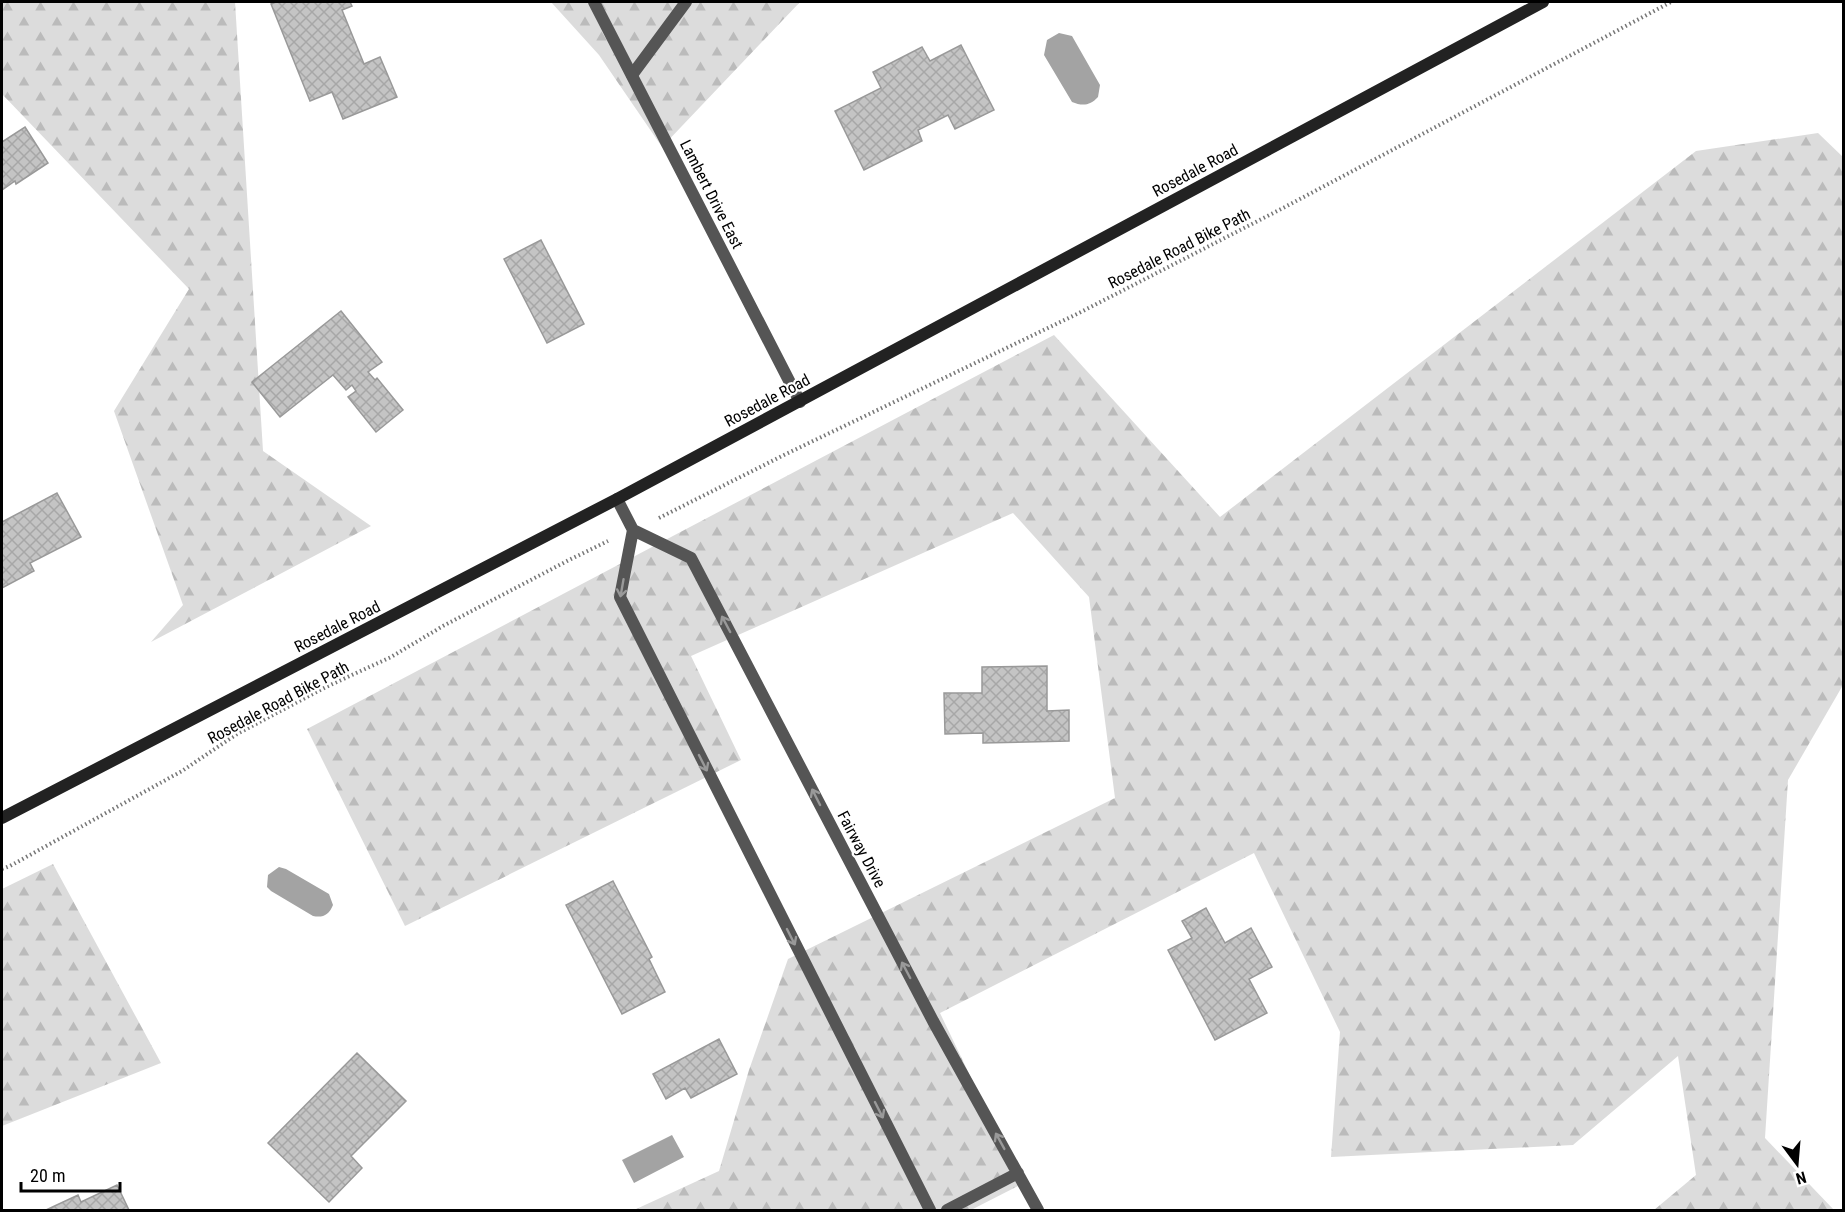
<svg xmlns="http://www.w3.org/2000/svg" width="1845" height="1212" font-family="'Roboto Condensed',sans-serif">
<defs>
<pattern id="forest-firs" width="22" height="20" patternUnits="userSpaceOnUse" patternTransform="scale(1.5)"><rect width="22" height="20" fill="#dcdcdc"/><path d="M5 1l3.5 6h-7zM16 11l3.5 6h-7z" fill="#bbb"/></pattern>
<pattern id="building-cross-hatch" width="8" height="8" patternUnits="userSpaceOnUse" patternTransform="scale(1.5)"><rect width="8" height="8" fill="#c4c4c4"/><path d="M0 0l8 8M0 8l8-8" fill="none" stroke="#a7a7a7"/></pattern>
</defs>
<rect width="100%" height="100%" fill="#fff"/>
<path fill="url(#forest-firs)" d="M 2,2 L 235,2 L 263,451 L 371,526 L 151,642 L 183,605 L 114,411 L 189,289 L 2,94 Z
M 551,2 L 800,2 L 662,147 L 599,55 Z
M 1818,133 L 1843,157 L 1843,685 L 1788,780 L 1765,1138 L 1834,1210 L 1654,1210 L 1696,1175 L 1678,1056 L 1573,1145 L 1331,1157 L 1340,1032 L 1254,853 L 940,1013 L 1022,1184 L 971,1210 L 634,1210 L 719,1171 L 749,1070 L 788,959 L 1115,798 L 1089,597 L 1013,513 L 691,656 L 741,760 L 405,926 L 307,729 L 1054,335 L 1220,517 L 1696,151 Z
M 53,864 L 161,1063 L 2,1126 L 2,889 Z"/>
<path fill="#a3a3a3" d="M 1059,33 L 1072,36 L 1100,85 L 1098,97 C 1090,106 1082,106 1072,102 L 1044,55 L 1047,40 Z
M 279,867 L 286,869 L 329,894 L 333,905 C 329,915 323,918 313,916 L 271,891 L 267,887 L 268,875 Z
M 672,1135 L 684,1157 L 634,1183 L 622,1160 Z"/>
<path fill="url(#building-cross-hatch)" stroke="#999" stroke-width="1.5" d="M 276,2 L 350,2 L 352,6 L 342,10 L 364,64 L 380,57 L 397,97 L 343,119 L 332,92 L 310,101 L 271,4 Z
M 961,45 L 994,110 L 955,129 L 948,115 L 918,130 L 922,141 L 864,170 L 835,111 L 881,88 L 873,72 L 922,47 L 930,61 Z
M 25,127 L 48,163 L 16,184 L 15,181 L 2,190 L 2,142 Z
M 541,240 L 584,324 L 547,343 L 504,259 Z
M 341,311 L 382,362 L 368,372 L 375,380 L 377,378 L 403,410 L 376,432 L 348,397 L 356,391 L 352,385 L 346,390 L 333,375 L 280,417 L 252,382 Z
M 57,493 L 81,537 L 30,563 L 34,571 L 2,588 L 2,522 Z
M 1047,666 L 1047,711 L 1069,710 L 1069,741 L 983,743 L 983,733 L 945,734 L 944,693 L 982,693 L 982,667 Z
M 613,881 L 652,957 L 649,959 L 665,992 L 622,1014 L 566,905 Z
M 1206,908 L 1225,943 L 1251,928 L 1272,967 L 1249,979 L 1267,1013 L 1215,1040 L 1168,950 L 1192,938 L 1182,921 Z
M 719,1039 L 737,1074 L 691,1098 L 685,1088 L 666,1099 L 653,1074 Z
M 357,1053 L 406,1101 L 351,1156 L 362,1168 L 329,1202 L 268,1143 Z
M 117,1185 L 129,1210 L 46,1210 L 78,1195 L 81,1202 Z"/>
<g fill="none" stroke-linecap="round" stroke-linejoin="round">
<path stroke="#777" stroke-width="4" stroke-dasharray="1.5 3" stroke-linecap="butt" d="M 659,518 L 784,455 L 1077,314 L 1283,208 L 1671,2
M 2,869 L 10,866 L 182,771 L 237,734 L 326,687 L 391,657 L 443,626 L 569,560 L 608,541"/>
<path stroke="#555" stroke-width="12" d="M 632,75 L 686,2"/>
<path stroke="#555" stroke-width="12" d="M 594,2 L 800,402
M 617,499 L 633,530 L 620,597 L 930,1210
M 633,530 L 691,558 L 933,1021 L 1038,1210
M 947,1210 L 1018,1173"/>
<path stroke="#222" stroke-width="12" d="M 2,818 L 617,499 L 1543,2"/>
</g>
<defs><path id="oneway-shaft" d="M-6 0H5M1.5-3L5.5 0L1.5 3" fill="none" stroke-width="1.6" stroke-linecap="round" stroke-linejoin="round" transform="scale(1.5)"/></defs>
<g stroke="#999">
<use href="#oneway-shaft" transform="translate(622 588) rotate(100)"/>
<use href="#oneway-shaft" transform="translate(726 624) rotate(-118)"/>
<use href="#oneway-shaft" transform="translate(703 763) rotate(63)"/>
<use href="#oneway-shaft" transform="translate(816 797) rotate(-117)"/>
<use href="#oneway-shaft" transform="translate(791 937) rotate(63)"/>
<use href="#oneway-shaft" transform="translate(906 970) rotate(-118)"/>
<use href="#oneway-shaft" transform="translate(879 1110) rotate(63)"/>
<use href="#oneway-shaft" transform="translate(1000 1141) rotate(-119)"/>
</g>
<g text-anchor="middle" stroke-width="4.5" stroke-linejoin="round" paint-order="stroke">
<g font-size="16" fill="#000" stroke="#fff">
<text transform="translate(1195 170) rotate(-28)" y="6">Rosedale Road</text>
<text transform="translate(712 194) rotate(63)" y="6">Lambert Drive East</text>
<text transform="translate(1179 248) rotate(-27)" y="6">Rosedale Road Bike Path</text>
<text transform="translate(767 400) rotate(-28)" y="6">Rosedale Road</text>
<text transform="translate(337 626) rotate(-27)" y="6">Rosedale Road</text>
<text transform="translate(278 702) rotate(-28)" y="6">Rosedale Road Bike Path</text>
<text transform="translate(862 849) rotate(62)" y="6">Fairway Drive</text>
</g>
</g>
<rect width="1845" height="1212" fill="none" stroke="#000000" stroke-width="6"/>
<g transform="translate(1797 1164) rotate(164)" stroke="#ffffff" stroke-width="4.5" paint-order="stroke">
<path d="M0-4.5L10 22L0 15L-10 22Z" fill="#000000"/>
<text y="-9" font-size="16" font-weight="bold" text-anchor="middle" fill="#000000">N</text>
</g>
<path d="M21 1182v9h99v-9" fill="none" stroke="#000000" stroke-width="3"/>
<text x="30" y="1182" font-size="18" fill="#000000" stroke="#ffffff" stroke-width="4.5" paint-order="stroke">20 m</text>
</svg>
